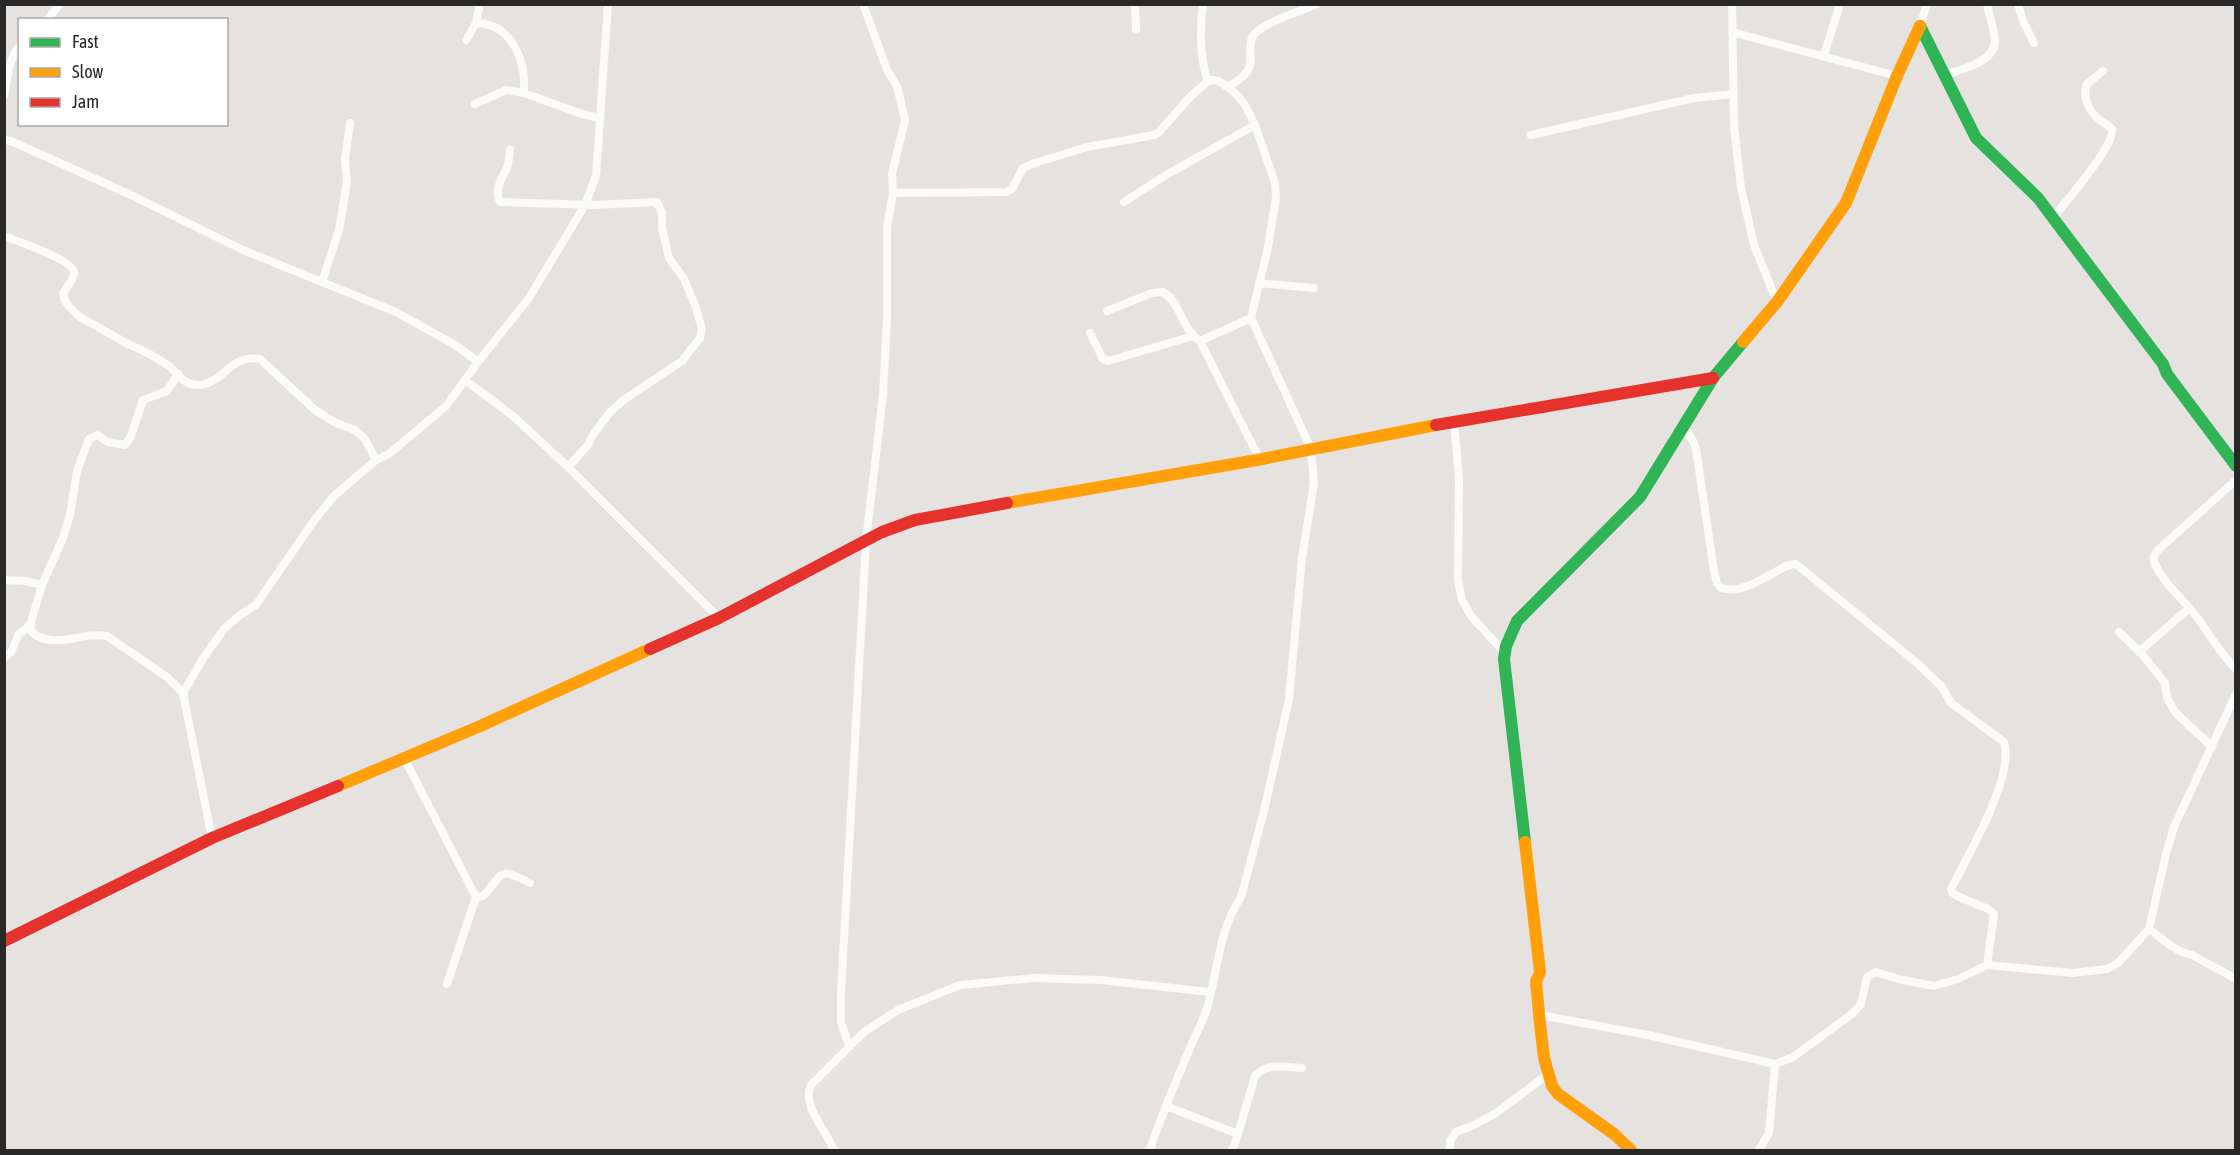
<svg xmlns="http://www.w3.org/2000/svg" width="2240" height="1155" font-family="'Asap Condensed',sans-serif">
<rect width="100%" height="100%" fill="#e6e2df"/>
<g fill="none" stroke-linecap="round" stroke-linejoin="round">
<path stroke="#fbfbfa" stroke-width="8" d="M 1135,4 L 1136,30
M 1203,4 C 1200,29 1199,58 1208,81
M 1732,4 L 1734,126 L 1741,188 L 1754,245 L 1777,302
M 2018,4 L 2023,21 L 2034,43
M 47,20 L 60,4
M 476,23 C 513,24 526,61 524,93
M 1920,26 L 1927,4
M 1732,32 L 1897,76
M 466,40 L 476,23 L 480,4
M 1824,55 L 1840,4
M 1945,75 C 1961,69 1993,63 1995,42 C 1995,31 1989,16 1987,4
M 1228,87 C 1234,83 1243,78 1247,72 C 1255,61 1246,47 1253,36 C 1263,22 1301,11 1317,4
M 4,96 C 7,80 9,57 20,45
M 475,104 L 506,90 L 524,93 L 582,114 L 600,118
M 1531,135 L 1694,98 L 1733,94
M 4,140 L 11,141 L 131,195 L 243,250 L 396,312 L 457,346 L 478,362
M 510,150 C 509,156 509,165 506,170 C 501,179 494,191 500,202 L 594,205 L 657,202 L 662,213 L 662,228 L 669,258 L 684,279 L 695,305 L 702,329 L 700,338 L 682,361 L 625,399 L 610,412 L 592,436 L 588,445 L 568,467
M 893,193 L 1006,192 L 1012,189 L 1023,168 L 1035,163 L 1087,147 L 1154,135 L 1159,132 L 1191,96 L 1208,81 L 1213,80 L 1218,81 L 1228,87 L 1238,96 L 1245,105 L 1255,125 L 1275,183 L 1276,198 L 1267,252 L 1251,318 L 1311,449 L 1313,471 L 1314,483 L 1302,558 L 1289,699 L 1264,811 L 1241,897 C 1220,928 1218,966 1209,1001 C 1206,1017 1196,1033 1190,1048 C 1176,1082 1161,1115 1150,1150
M 1124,202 L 1166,175 L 1255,125
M 2053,218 C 2065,202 2115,146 2112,129 C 2108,124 2104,124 2100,120 C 2089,112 2082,97 2087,84 L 2103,71
M 4,236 C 17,241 74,260 74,273 C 74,279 66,288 63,294 C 65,304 72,310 80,317 C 96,326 112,335 128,344 C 142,350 157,357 169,366 C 178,374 185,386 199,385 C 223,384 231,353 260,359 L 315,410 L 336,423 L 355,430 L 365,439 L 376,460
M 322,282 L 339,230 L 347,182 L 345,160 L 350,123
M 1259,283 L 1314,288
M 1107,311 L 1152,293 L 1163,292 C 1181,303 1182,330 1200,341 L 1251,318
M 1090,333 L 1103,359 L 1108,361 L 1193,336
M 1200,341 L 1256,452 L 1257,460
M 465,380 L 513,416 L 568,467 L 719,618
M 1454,422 L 1459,478 L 1458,580 L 1462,600 L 1471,616 L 1505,653
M 1684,427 L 1693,441 L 1696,449 L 1714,571 L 1717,583 L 1721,588 C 1749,597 1781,562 1796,564 L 1917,663 L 1942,687 L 1951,703 L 2004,742 C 2015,777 1968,855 1951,889 L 1953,893 L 1957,896 L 1988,909 L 1994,914 L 1987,965
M 2236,480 L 2157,551 C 2154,556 2152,559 2155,564 C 2165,586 2186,601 2199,620 C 2211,637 2221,654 2236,669
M 4,580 L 25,581 L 42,585
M 31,623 L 32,632 C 52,651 83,631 107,636 L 167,677 L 183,693
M 2119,632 L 2142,654 L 2165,683 L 2167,698 L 2175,712 L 2212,747
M 2139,652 L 2188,609
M 4,658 L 11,652 L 19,634 L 26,629 L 31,622 L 42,585 L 63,538 L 70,515 L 77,471 L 89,439 L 97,435 L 108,442 L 125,445 L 131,436 L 143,400 L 167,391 L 178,374
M 404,758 L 476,897 L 447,984
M 212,838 L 183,693 L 204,657 L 224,629 L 240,615 L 256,605 L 313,522 L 334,496 L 376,460 L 389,454 L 446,406 L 478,362 L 529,298 L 585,205 L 596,176 L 608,4
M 476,897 L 483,896 C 505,873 497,866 530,883
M 2149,929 C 2162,939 2176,952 2192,955 L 2236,979
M 1540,1015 L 1648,1035 L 1775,1064 L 1793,1057 L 1852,1014 L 1861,1004 L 1867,977 L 1876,972 L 1898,979 L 1934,986 L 1958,979 L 1987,965 L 2073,973 L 2107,969 L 2118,963 L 2149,929 L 2166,854 L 2174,827 L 2236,694
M 849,1046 L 841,1022 L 841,993 L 866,541 L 883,395 L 887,318 L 887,227 L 893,193 L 892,174 L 905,120 L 897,86 L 887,70 L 863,4
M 1166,1106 L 1238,1134 L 1255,1076 C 1268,1062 1285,1067 1302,1068
M 834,1150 C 827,1131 801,1106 811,1085 L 864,1032 L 898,1010 L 960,985 L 1035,978 L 1100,980 L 1210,992
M 1232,1150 L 1238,1134
M 1450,1150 L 1450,1141 L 1456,1132 L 1474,1125 L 1496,1113 L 1547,1075
M 1759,1150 L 1769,1133 L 1775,1064"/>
<path stroke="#30b455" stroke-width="12" d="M 1920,26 L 1976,138 L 2038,198 L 2163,364 L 2167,374 L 2236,466
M 1525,842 L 1504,659 L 1506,646 L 1517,621 L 1640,497 L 1713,378 L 1743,342"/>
<path stroke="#ff9f0a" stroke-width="12" d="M 1743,342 L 1777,302 L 1846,203 L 1897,76 L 1920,26
M 1007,503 L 1257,460 L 1436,425
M 338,786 L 478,727 L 650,649
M 1525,842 L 1540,972 L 1536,982 L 1540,1024 L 1544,1058 L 1552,1086 L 1558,1094 L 1614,1134 L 1631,1150"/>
<path stroke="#e5322d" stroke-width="12" d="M 1436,425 L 1713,378
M 650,649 L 719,618 L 882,532 L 915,520 L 1007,503
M 4,941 L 212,838 L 338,786"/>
</g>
<rect width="2240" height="1155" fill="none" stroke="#282828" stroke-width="12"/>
<rect x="18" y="18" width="210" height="108" fill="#ffffff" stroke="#a9a9a9" stroke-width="1.5"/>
<rect x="30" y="38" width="30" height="9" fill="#30b455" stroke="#a9a9a9" stroke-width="1.5"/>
<text x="72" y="48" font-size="18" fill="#282828">Fast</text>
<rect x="30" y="68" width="30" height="9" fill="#ff9f0a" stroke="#a9a9a9" stroke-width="1.5"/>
<text x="72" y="78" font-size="18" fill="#282828">Slow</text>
<rect x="30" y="98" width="30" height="9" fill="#e5322d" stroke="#a9a9a9" stroke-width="1.5"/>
<text x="72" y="108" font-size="18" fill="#282828">Jam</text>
</svg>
